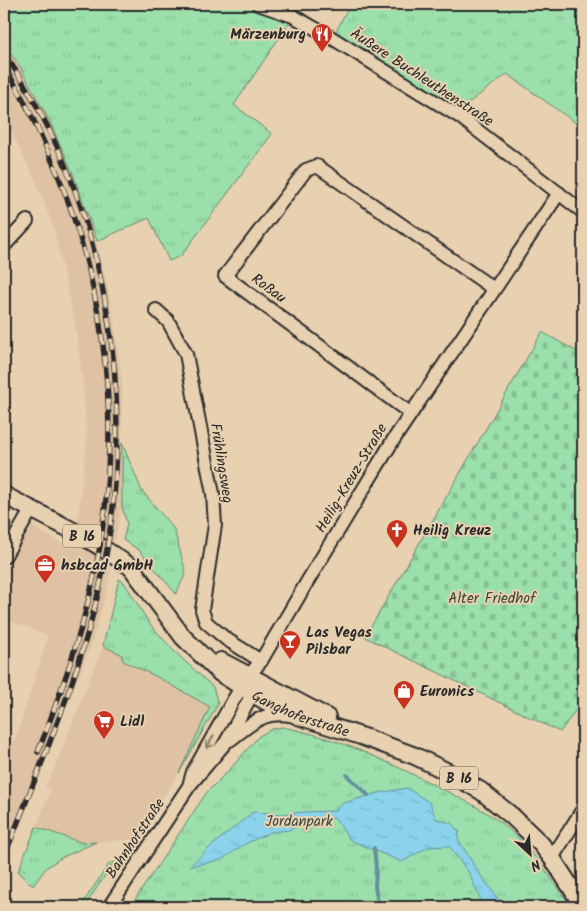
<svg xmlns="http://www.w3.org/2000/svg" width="587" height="911" font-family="Kalam,sans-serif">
<defs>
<pattern id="grass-tufts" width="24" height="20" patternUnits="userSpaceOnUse" patternTransform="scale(1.25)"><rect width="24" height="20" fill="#9bdfac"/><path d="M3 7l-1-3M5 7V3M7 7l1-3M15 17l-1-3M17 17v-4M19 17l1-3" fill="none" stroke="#86c094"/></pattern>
<pattern id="cemetery-stones" width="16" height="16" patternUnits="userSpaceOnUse" patternTransform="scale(1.25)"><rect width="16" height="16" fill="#9bdfac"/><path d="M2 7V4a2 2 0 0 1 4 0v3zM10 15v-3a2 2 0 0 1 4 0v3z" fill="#86c094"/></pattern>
<pattern id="water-ripples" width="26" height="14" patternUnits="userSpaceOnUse" patternTransform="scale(1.25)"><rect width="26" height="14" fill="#8ad3eb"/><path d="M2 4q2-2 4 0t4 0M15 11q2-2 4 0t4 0" fill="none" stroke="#77b5ca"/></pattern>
</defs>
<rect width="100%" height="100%" fill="#e7d1b0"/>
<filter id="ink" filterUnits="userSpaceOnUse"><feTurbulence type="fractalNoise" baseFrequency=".02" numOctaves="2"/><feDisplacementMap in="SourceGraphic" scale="10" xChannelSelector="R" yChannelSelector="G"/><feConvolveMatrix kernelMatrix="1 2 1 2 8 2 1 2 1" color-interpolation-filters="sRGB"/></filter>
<g filter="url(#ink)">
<path fill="#dfc2a3" d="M 4,43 L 20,67 L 48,118 L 72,171 L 90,217 L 111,302 L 122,381 L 122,507 L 113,549 L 108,587 L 90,648 L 4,861 L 4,764 L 17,734 L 48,636 L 4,618 L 4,568 L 28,524 L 74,550 L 87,440 L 83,383 L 78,343 L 71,306 L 53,226 L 36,182 L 4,117 Z
M 103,646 L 121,654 L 123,661 L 157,677 L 210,707 L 179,773 L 136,839 L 83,843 L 36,827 L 51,789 L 45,786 L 53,772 Z"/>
<path fill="url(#grass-tufts)" stroke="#63856c" d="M 4,4 L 248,4 L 291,20 L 234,105 L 272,134 L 181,256 L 169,261 L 149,218 L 97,241 L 72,171 L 48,118 L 20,67 L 4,43 Z
M 350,4 L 583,4 L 583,25 L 575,32 L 583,59 L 583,128 L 507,74 L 459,110 L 334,35 Z
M 122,443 L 142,491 L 174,529 L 186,573 L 176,594 L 139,550 L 123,540 L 127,524 L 122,507 Z
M 119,579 L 124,582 L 149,623 L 175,652 L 213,687 L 218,704 L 179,773 L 210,707 L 157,677 L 123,661 L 121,654 L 103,646 Z
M 282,727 C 337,737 389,762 438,787 C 460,798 484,809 504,825 C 532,848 551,878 571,907 L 130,907 L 207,792 L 231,768 L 259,736 L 272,729 Z
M 36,827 L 83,843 L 96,842 L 59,859 L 46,868 L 33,886 L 18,871 Z
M 114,862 L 84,907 L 80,907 L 109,864 Z"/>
<path fill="url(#cemetery-stones)" stroke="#63856c" d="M 542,332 L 583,355 L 583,700 L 560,732 L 365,637 Z"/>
<path fill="url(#water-ripples)" stroke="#64909e" d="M 407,788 L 430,803 L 436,819 L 451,823 L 459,832 L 458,839 L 477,870 L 504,907 L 484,907 L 469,873 L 449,846 L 428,847 L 402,862 L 350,840 L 335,818 L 305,823 L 289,830 L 271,832 L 245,844 L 221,860 L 190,866 L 209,848 L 253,812 L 283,814 L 304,812 L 335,811 L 343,803 L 378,793 Z"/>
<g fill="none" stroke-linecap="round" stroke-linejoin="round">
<path stroke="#64909e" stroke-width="4" d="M 347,775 L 368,795
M 374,848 L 376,868 L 375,887 L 379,907"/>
<g stroke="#2b2b2b" stroke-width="16">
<path id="minor" d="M 258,4 L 293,16 L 332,38 L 460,117 L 583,212
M 4,246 L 27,221
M 156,310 L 168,321 L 186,354 L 213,494 L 215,525 L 202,610 L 206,622 L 226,639 L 261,661
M 410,413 L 225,276 L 306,170 L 317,166 L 494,289
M 4,557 L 31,510
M 230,740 C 251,724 262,711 290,715
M 189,786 L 193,772 L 234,699 L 248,677 L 261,661 L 307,582 L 392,442 L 559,193
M 552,858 L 583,809
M 109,907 L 189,786 L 226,742 L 257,685"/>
</g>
<g stroke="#2b2b2b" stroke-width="20">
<g id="major">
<path id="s1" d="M 4,495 L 81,535 L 107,551 L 131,567 L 183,637 L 220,673 L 242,687 L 265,701 L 298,716 L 361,736 L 415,756 L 448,772 L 481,791 L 512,816 L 541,844 L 552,858 L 583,906"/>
<path d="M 221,661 L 327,717"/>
</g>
</g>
<use href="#minor" stroke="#e7d1b0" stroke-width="12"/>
<use href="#major" stroke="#e7d1b0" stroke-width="16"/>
<g stroke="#2b2b2b" stroke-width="5.5">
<path id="rail" d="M 4,53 C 109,204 140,406 100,585 C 79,679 39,768 4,857
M 4,67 C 21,92 34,120 46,147 C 103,272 122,410 100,546 C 88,617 64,685 38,752"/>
</g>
<use href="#rail" stroke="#e7d1b0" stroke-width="4" stroke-dasharray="11" stroke-linecap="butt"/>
</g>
<defs><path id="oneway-shaft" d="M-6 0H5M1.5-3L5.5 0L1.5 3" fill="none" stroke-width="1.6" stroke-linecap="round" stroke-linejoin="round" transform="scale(1.25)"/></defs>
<use stroke="#897e6e" href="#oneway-shaft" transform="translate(210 742) rotate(120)"/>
</g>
<defs>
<g id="restaurant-pin" transform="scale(1.125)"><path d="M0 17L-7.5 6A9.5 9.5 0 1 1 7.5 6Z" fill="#c8321e" stroke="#e7d1b0"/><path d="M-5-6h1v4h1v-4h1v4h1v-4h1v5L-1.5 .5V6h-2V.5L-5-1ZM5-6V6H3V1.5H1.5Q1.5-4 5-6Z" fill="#fff"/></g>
<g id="church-pin" transform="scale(1.125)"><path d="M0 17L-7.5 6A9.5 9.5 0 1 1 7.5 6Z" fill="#c8321e" stroke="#e7d1b0"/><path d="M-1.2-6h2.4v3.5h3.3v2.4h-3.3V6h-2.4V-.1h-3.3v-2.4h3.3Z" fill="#fff"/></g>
<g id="office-pin" transform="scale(1.125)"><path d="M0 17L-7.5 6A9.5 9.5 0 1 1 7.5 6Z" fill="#c8321e" stroke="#e7d1b0"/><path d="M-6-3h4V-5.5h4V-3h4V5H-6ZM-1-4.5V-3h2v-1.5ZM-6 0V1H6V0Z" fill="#fff"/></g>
<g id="bar-pin" transform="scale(1.125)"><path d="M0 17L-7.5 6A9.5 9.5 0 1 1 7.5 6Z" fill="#c8321e" stroke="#e7d1b0"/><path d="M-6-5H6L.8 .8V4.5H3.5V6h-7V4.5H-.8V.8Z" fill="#fff"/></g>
<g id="shop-pin" transform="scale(1.125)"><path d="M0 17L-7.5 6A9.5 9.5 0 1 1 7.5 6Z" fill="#c8321e" stroke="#e7d1b0"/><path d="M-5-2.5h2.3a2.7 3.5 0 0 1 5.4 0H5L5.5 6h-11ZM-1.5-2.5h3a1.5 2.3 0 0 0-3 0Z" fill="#fff"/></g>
<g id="supermarket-pin" transform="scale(1.125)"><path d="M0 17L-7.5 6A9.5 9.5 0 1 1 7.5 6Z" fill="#c8321e" stroke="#e7d1b0"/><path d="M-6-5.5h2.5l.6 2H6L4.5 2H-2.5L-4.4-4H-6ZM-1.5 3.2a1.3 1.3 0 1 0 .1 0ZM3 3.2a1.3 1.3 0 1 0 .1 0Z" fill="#fff"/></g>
</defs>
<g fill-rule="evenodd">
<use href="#restaurant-pin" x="322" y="34"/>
<use href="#church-pin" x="397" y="530"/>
<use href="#office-pin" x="45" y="565"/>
<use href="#bar-pin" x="290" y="641"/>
<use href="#shop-pin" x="404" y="691"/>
<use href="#supermarket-pin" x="104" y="721"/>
</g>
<g text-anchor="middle" stroke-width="4" stroke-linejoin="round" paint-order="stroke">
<g fill="#e7d1b0" stroke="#635d53" stroke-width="1">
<rect x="63" y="524.5" width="38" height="23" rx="4"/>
<rect x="440" y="766.5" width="38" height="23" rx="4"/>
</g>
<g font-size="14" font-weight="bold" fill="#2b2b2b">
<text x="82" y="541">B 16</text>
<text x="459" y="783">B 16</text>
</g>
<g font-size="15" font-weight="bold" fill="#2b2b2b" stroke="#e7d1b0" text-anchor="start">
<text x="306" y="39" text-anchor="end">Märzenburg</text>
<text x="413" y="535">Heilig Kreuz</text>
<text x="61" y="570">hsbcad GmbH</text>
<text x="306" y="637">Las Vegas<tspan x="306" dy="17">Pilsbar</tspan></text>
<text x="420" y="696">Euronics</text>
<text x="120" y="726">Lidl</text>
</g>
<g font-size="15" fill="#2b2b2b" stroke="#e7d1b0">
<text transform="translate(422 77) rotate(33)" y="5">Äußere Buchleuthenstraße</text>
<text transform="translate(269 288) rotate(37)" y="5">Roßau</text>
<text transform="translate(222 463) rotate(81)" y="5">Frühlingsweg</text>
<text transform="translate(351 478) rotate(-59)" y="5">Heilig-Kreuz-Straße</text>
<text dy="5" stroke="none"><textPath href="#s1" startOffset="376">Ganghoferstraße</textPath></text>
<text transform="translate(135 838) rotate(-56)" y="5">Bahnhofstraße</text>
</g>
<g font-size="15" fill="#3c463e" stroke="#e7d1b0">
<text x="492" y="603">Alter Friedhof</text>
<text x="299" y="826">Jordanpark</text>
</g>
</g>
<rect width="587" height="911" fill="none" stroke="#e7d1b0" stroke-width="20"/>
<rect x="10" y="10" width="567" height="891" fill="none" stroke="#2b2b2b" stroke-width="2" filter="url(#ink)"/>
<g transform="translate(530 854) rotate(154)" stroke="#e7d1b0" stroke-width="4" paint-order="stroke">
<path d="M0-4L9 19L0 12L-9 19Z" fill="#2b2b2b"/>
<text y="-8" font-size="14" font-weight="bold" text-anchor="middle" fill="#2b2b2b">N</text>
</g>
</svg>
